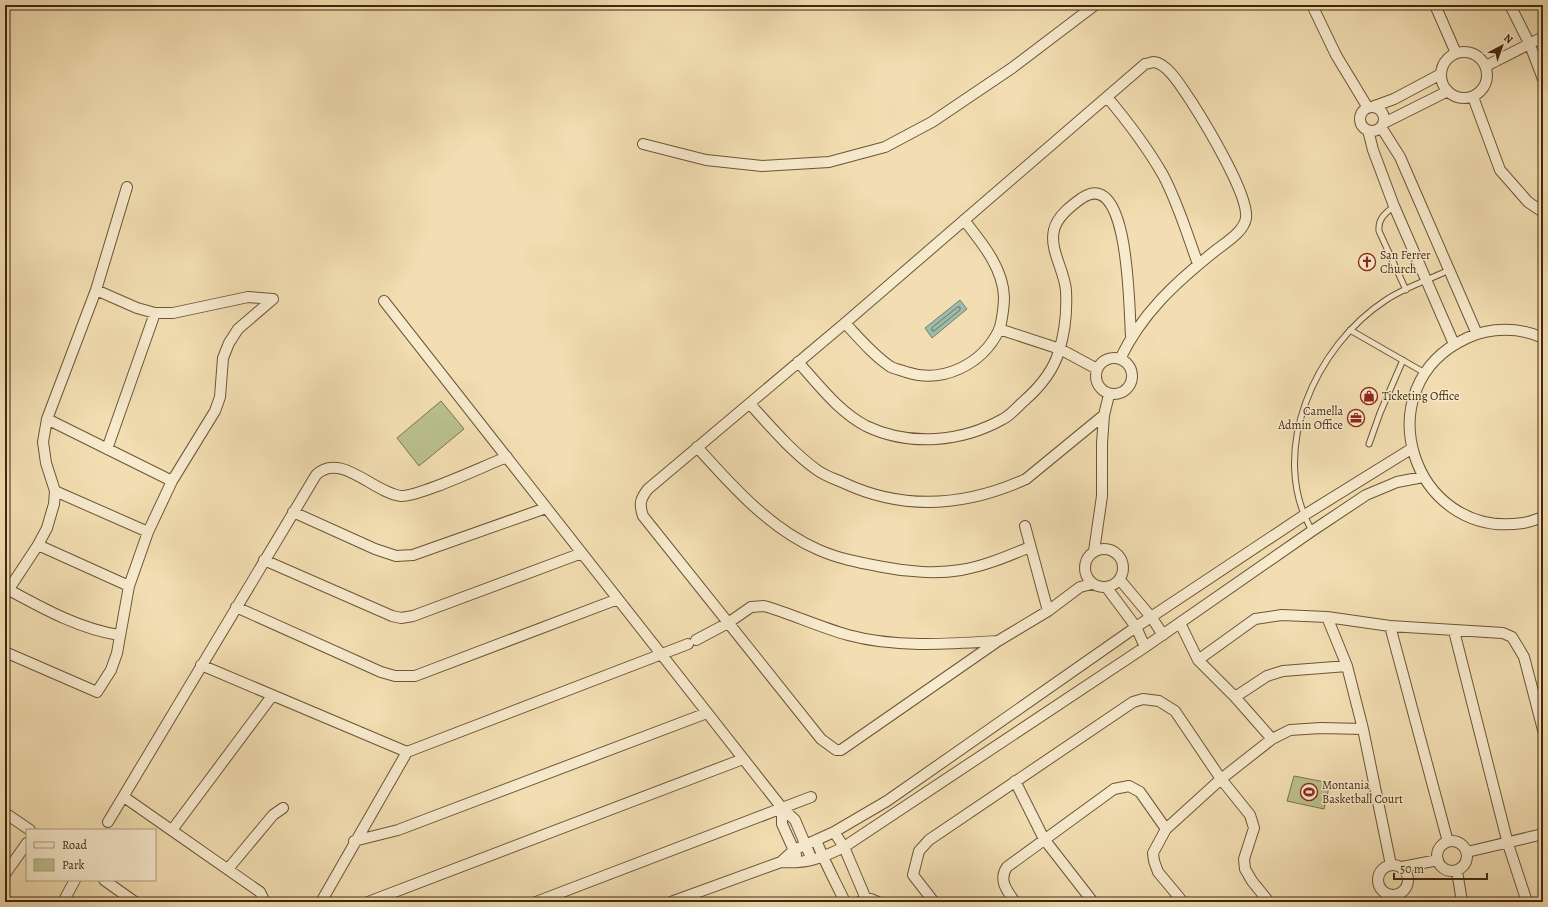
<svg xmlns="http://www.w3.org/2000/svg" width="1548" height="907" font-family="Alegreya,serif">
<rect width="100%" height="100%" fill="#f2deb2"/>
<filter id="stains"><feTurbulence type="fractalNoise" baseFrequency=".005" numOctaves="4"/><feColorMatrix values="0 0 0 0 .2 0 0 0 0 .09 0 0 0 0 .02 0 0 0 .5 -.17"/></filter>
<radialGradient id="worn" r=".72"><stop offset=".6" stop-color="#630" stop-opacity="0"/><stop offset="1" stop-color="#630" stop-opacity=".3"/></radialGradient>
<path fill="#bac18d" stroke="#7d744c" d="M 441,401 L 464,429 L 419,466 L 397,438 Z
M 1294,776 L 1330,783 L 1324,809 L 1287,801 Z"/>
<path fill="#9bbcab" stroke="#77806b" d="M 960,300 L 967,309 L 932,338 L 925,328 Z"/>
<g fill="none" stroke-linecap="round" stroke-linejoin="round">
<path stroke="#6e725c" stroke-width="1" d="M 958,307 L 960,307 L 960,310 L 934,331 L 932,331 L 932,328 Z"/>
<g stroke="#6c5536" stroke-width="7">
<path id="service" d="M 1394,206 C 1385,214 1378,218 1379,231 L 1406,290
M 1350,330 L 1425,373
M 1369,444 L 1380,413 L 1403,360
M 1312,531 C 1267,452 1315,346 1386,300 C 1405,287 1429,280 1449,270"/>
</g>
<g stroke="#6c5536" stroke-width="12">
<path id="minor" d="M 1312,5 L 1336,55 L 1368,108
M 1435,5 L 1456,53
M 1510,5 L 1530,45 L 1543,79
M1441 75a23 23 0 1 1 46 0a23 23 0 1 1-46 0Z
M 1486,66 L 1543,37
M 1107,97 C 1128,122 1147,147 1163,175 C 1178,203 1187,234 1198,264
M 1473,97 L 1500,170 L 1528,202 L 1543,212
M 1372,107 L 1394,99 L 1441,74
M1360 119a12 12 0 1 1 24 0a12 12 0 1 1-24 0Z
M 1384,123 L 1448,91
M 1381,127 L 1400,157 L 1477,334
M 1368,130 L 1373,150 L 1394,206 L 1454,344
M 643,144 L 706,160 L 762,166 L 829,162 L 885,147 L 932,122 L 1012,68 L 1095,5
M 96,290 L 137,308 L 155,313 L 173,313 L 248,297 L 273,299
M 384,301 L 782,808 L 795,820 L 812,860
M 845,323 C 859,338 873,355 891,367 C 895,369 901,370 906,372 C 942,384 982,365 999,330 C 1002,322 1004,305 1004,297 C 1003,267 981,242 964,220
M 999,329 L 1060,349 L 1097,369
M 1543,338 C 1520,327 1490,327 1467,338 C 1363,386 1412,540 1523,523 C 1530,522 1537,519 1543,517
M1096 376a18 18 0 1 1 36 0a18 18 0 1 1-36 0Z
M 798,362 C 819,385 838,411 866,426 C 910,447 962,442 1003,419 C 1011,415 1017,407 1024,401 C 1040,387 1053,372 1059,351 C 1065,332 1067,310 1066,291 C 1065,271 1049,250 1054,230 C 1057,216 1072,205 1082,198 C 1130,166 1129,312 1131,336
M 750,404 C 771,427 791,451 817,470 C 825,476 835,479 844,483 C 904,511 966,506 1026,479 L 1104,415
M 47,419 L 172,481
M 697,447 C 732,486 770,529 819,550 C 839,559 862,563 883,567 C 907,572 937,574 961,570 C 985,566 1008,556 1030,547
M 107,449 L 155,313
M 55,491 L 148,532
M 293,512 L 375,549 L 396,556 L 413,555 L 546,508
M 1025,526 L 1048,611 L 1080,587 L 1092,584
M 38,545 L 129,586
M1085 568a19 19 0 1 1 38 0a19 19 0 1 1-38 0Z
M 1094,551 L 1102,496 L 1102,443 L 1104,415 L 1108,399 L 1108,393
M 264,560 L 392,616 L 401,618 L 413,616 L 582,553
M 1120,580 L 1152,618 L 1163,635
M 1107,588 L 1136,627 L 1145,647
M 9,590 C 44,609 80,629 119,635
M 5,595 L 38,545 L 47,528 L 54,504 L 55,491 L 46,463 L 43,442 L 47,419 L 96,290 L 127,187
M 236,607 L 381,672 L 395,676 L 415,676 L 618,599
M 1048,611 L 998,641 L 841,750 L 836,750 L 821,739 L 643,516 C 639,504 640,499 648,489 L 845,323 L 1145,64 C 1148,64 1152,62 1154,62 C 1169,64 1183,90 1191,101 C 1205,123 1249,195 1246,218 C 1244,232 1225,243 1215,251 C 1176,282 1142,313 1120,359
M 1327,617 L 1347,666 L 1363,729 L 1391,865
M 1180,623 L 1198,660 L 1235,697 L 1272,739
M 1390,626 L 1448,842
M 1454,631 L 1508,844 L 1527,902
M 696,640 L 728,623 L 751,607 L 764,606 C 792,614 819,627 848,635 C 895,648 949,644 998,641
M 5,652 L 97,692 L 111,670 L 117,653 L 129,586 L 148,532 L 172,481 L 215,411 L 220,397 L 223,358 L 229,343 L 238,329 L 273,299
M 1198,660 L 1255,619 L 1282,615 L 1327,617 L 1390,626 L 1503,633 L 1512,637 L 1524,657 L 1543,730
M 201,665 L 407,752 L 688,644
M 1235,697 L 1267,676 L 1283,671 L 1347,666
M 1015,781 L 1044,839 L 1093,902
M 124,797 L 260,892 L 263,898 L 262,902
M 782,808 L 782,824 L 796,855
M 5,813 L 30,830
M 108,822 L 316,475 C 340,451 374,493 401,496 C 419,497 486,465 507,457
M 172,830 L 272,696
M 834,832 L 844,847 L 866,899
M 816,840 C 824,861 835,881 845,902
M 354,841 L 398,830 L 707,713
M1437 856a15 15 0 1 1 30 0a15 15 0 1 1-30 0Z
M 1467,852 L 1543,834
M 781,862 L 794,850 L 834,832 L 887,801 L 1136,627 L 1303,516 L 1411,449
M1378 880a15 15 0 1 1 30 0a15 15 0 1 1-30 0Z
M 1402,867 L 1438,860
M 228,869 L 273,815 L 283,808
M 1457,871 L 1462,902
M 5,874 L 27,843
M 104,880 L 135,902
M 861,901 L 871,899 L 878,902
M 63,902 L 75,880
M 321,902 L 407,752
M 368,902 L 743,759
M 536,902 L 811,797
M 671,902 L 781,862 C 806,864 822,858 844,847 L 1145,647 L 1312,531 L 1366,495 L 1397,482 L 1423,477
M 934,902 L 913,875 L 919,851 L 929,840 L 1133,702 L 1143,699 L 1159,701 L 1175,711 L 1221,779 L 1250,815 L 1254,828 L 1244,859 L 1245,869 L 1252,881 L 1269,902
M 1015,902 C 1007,891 998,880 1007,867 L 1114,789 L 1129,786 L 1140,792 L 1166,829
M 1183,902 L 1158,872 L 1154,861 L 1153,853 L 1166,829 L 1221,779 L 1272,739 L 1290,730 L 1321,728 L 1363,729"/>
</g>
<use href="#service" stroke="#f7eacd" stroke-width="5"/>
<use href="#minor" stroke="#f7eacd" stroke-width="10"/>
</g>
<defs>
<g id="church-ring" transform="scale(0.9)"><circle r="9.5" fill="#f7eacd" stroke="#8f2418" stroke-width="1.5"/><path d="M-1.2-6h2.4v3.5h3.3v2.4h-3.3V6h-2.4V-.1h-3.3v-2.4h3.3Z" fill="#8f2418"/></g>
<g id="shop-ring" transform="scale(0.9)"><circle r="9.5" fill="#f7eacd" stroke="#8f2418" stroke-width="1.5"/><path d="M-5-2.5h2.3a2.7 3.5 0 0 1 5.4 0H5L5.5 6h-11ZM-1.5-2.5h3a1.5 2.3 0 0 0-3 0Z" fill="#8f2418"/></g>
<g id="office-ring" transform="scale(0.9)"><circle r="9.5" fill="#f7eacd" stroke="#8f2418" stroke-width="1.5"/><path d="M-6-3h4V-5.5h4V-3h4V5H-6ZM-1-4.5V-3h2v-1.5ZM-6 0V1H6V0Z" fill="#8f2418"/></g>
<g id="stadium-ring" transform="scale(0.9)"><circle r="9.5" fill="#f7eacd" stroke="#8f2418" stroke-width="1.5"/><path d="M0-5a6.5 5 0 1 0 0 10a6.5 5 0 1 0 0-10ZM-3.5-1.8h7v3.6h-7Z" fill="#8f2418"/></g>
</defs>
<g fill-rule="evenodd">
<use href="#church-ring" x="1367" y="262"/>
<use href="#shop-ring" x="1369" y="396"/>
<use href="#office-ring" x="1356" y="418"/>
<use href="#stadium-ring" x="1309" y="792"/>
</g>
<g text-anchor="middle" stroke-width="3" stroke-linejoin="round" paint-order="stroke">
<g font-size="12" fill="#40270c" stroke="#f7eacd" text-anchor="start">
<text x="1380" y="259">San Ferrer<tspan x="1380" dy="14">Church</tspan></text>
<text x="1382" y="400">Ticketing Office</text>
<text x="1343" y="415" text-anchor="end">Camella<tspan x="1343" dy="14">Admin Office</tspan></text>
<text x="1322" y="789">Montania<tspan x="1322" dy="14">Basketball Court</tspan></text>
</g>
</g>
<rect width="1548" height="907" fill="none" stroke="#f2deb2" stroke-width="20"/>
<rect x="6" y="6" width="1536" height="895" fill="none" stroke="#40270c" stroke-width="2"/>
<rect x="10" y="10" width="1528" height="887" fill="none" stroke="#40270c"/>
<rect x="26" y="829" width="130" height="52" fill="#f7eacd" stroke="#ae9c80"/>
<rect x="34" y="842" width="20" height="6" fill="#f7eacd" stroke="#ae9c80"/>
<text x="62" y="849" font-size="12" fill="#40270c">Road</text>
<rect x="34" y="859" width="20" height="12" fill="#bac18d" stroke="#ae9c80"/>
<text x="62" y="869" font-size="12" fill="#40270c">Park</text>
<g transform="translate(1502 46) rotate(41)" stroke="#f7eacd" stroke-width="3" paint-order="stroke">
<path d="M0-3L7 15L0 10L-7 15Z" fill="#40270c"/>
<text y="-6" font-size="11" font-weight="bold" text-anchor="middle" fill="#40270c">N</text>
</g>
<path d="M1394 873v6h93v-6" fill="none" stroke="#40270c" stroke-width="2"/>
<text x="1400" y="873" font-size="12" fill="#40270c" stroke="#f7eacd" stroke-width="3" paint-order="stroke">50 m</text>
<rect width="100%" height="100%" filter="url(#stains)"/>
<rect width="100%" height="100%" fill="url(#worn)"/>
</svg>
